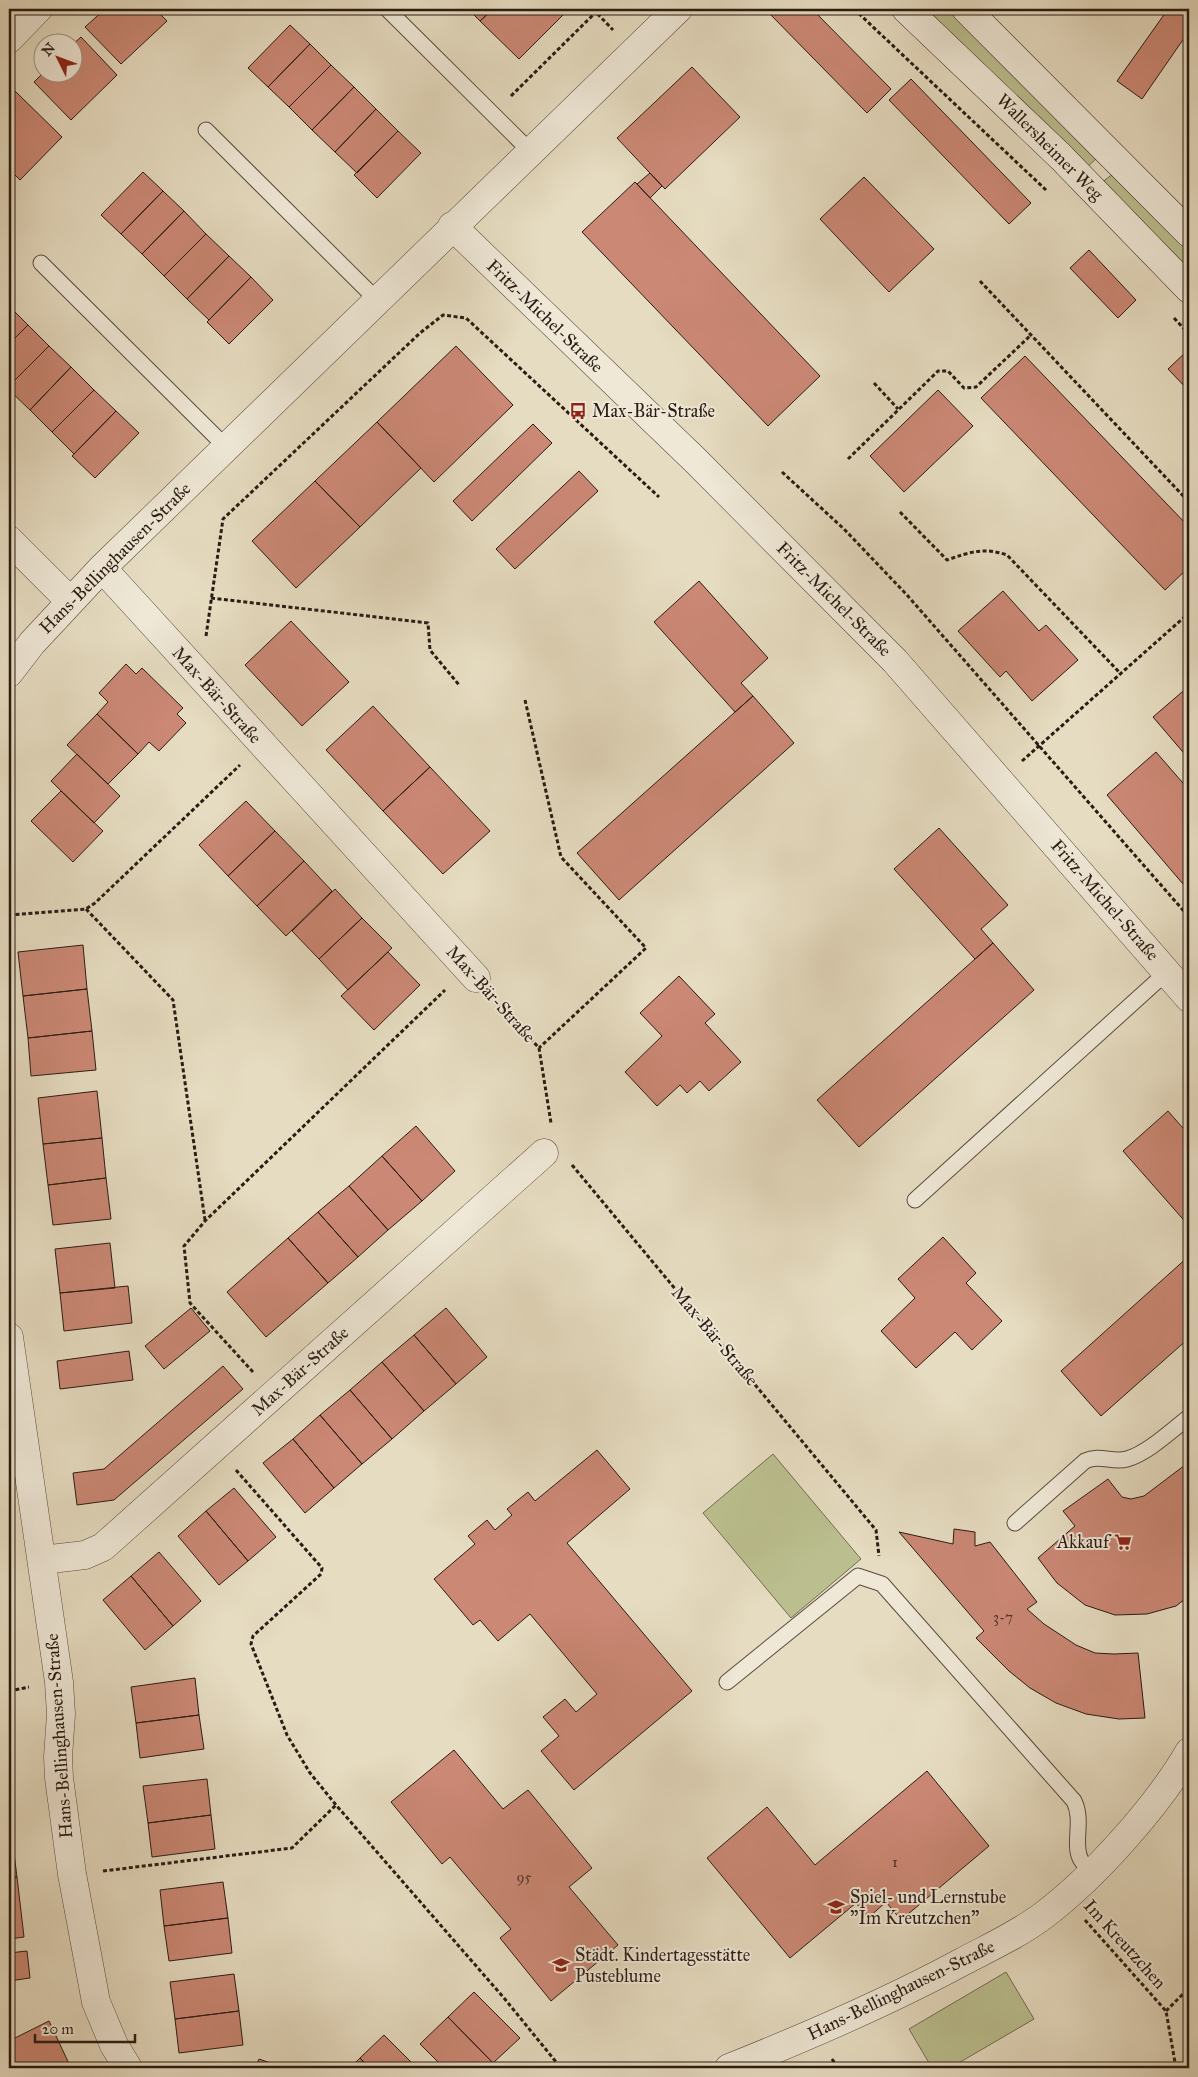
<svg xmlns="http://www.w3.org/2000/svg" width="1198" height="2077" font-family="'IM FELL Great Primer',serif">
<rect width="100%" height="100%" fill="#e6dcc1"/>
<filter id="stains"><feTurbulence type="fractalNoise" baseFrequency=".004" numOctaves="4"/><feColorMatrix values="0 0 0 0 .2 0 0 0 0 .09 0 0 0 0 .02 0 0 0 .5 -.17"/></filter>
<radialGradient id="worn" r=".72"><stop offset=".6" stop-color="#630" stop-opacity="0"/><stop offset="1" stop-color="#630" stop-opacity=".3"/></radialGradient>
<path fill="#bbbf8f" stroke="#726d51" d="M 919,9 L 948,9 L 1098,157 L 1085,169 Z
M 1114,173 L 1189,248 L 1189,276 L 1100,184 Z
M 773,1454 L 861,1559 L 791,1618 L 703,1513 Z
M 1006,1972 L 1034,2019 L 950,2068 L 932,2068 L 909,2029 Z"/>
<path fill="#cb8875" stroke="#2a1b13" d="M 105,9 L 155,9 L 167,21 L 121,64 L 85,27 Z
M 468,9 L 493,9 L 480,21 Z
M 493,9 L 569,9 L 519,59 L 480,21 Z
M 765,9 L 812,9 L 891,89 L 867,113 Z
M 1168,9 L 1189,9 L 1189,31 L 1142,99 L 1117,81 Z
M 290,25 L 310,44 L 268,87 L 248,68 Z
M 81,37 L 117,75 L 71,120 L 34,82 L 44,72 L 72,72 L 72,45 Z
M 310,44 L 331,65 L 289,107 L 268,87 Z
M 331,65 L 354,87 L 312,130 L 289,107 Z
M 692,67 L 740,117 L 665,189 L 617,138 Z
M 911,79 L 1031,203 L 1009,224 L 889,100 Z
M 354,87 L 376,109 L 335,152 L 312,130 Z
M 15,91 L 62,137 L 20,180 L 9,169 L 9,97 Z
M 376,109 L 398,131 L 357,173 L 335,152 Z
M 398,131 L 421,153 L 377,198 L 354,175 Z
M 143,172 L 163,191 L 121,234 L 101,215 Z
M 650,173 L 662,186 L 650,198 L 637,184 Z
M 864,177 L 934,249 L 889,292 L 820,219 Z
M 635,182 L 820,376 L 768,426 L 582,232 Z
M 163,191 L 184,211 L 142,254 L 121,234 Z
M 184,211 L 206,234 L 164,276 L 142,254 Z
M 206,234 L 229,256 L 187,299 L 164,276 Z
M 1089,250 L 1136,300 L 1118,318 L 1070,268 Z
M 229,256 L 251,277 L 209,320 L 187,299 Z
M 251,277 L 273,300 L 229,344 L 207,322 Z
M 9,306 L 28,325 L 9,344 Z
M 28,325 L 49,346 L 9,386 L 9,344 Z
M 49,346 L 71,367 L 30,410 L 9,390 L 9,386 Z
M 456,346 L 513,405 L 434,482 L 377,422 Z
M 1187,351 L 1189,354 L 1189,391 L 1168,369 Z
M 1025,356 L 1189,527 L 1189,567 L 1165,590 L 981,398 Z
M 71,367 L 94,390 L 52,432 L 30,410 Z
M 94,390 L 116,411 L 74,454 L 52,432 Z
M 938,390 L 973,426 L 904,492 L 870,456 Z
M 116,411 L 139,433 L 95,478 L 72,456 Z
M 377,422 L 421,468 L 360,527 L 315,481 Z
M 533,424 L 552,443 L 472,521 L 453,501 Z
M 579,471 L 598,491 L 515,569 L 496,549 Z
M 315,481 L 360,527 L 296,588 L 252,541 Z
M 699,581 L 768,658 L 741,683 L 753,696 L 735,712 L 654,622 Z
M 1003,591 L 1039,631 L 1046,625 L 1078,660 L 1032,701 L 1006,671 L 1000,677 L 958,631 Z
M 291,621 L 349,682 L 302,726 L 245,665 Z
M 126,664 L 136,674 L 142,668 L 183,708 L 177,714 L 186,723 L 159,751 L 149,742 L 138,754 L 97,714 L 108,702 L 99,693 Z
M 1189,686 L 1189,757 L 1188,758 L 1153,717 Z
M 753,696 L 794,743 L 619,900 L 577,853 Z
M 373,706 L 430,767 L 383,811 L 326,750 Z
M 97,714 L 138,754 L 108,784 L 67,745 Z
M 1156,752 L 1189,790 L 1189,891 L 1107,795 Z
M 77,754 L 120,796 L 94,823 L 51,781 Z
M 430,767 L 490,831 L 443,874 L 383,811 Z
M 61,791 L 103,831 L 73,862 L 31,821 Z
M 246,801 L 275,831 L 228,876 L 199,845 Z
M 939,828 L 1008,905 L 981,929 L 993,943 L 975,959 L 894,869 Z
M 275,831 L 304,861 L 257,906 L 228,876 Z
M 304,861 L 332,891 L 286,936 L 257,906 Z
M 335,889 L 362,918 L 319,959 L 292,931 Z
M 362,918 L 392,948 L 348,990 L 319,959 Z
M 993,943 L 1034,990 L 859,1147 L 817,1100 Z
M 83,945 L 87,989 L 23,996 L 18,952 Z
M 388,952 L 420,985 L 374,1030 L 341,996 Z
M 679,976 L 715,1014 L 705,1023 L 741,1062 L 709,1091 L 700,1081 L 687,1093 L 680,1085 L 657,1106 L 625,1072 L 662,1036 L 640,1013 Z
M 87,989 L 92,1031 L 28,1038 L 23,996 Z
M 92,1031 L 96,1070 L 31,1076 L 28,1038 Z
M 97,1091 L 102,1138 L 43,1144 L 38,1098 Z
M 1168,1111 L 1189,1135 L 1189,1226 L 1123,1151 Z
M 416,1126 L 455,1171 L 422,1201 L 382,1156 Z
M 102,1138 L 106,1178 L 48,1185 L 43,1144 Z
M 382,1156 L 422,1201 L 388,1230 L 349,1186 Z
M 106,1178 L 111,1219 L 53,1225 L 48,1185 Z
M 349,1186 L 388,1230 L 358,1257 L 318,1212 Z
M 318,1212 L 358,1257 L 328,1283 L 288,1238 Z
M 943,1237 L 976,1273 L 966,1283 L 1002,1321 L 972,1350 L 955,1332 L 916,1368 L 881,1331 L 915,1298 L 898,1279 Z
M 288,1238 L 328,1283 L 266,1337 L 227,1292 Z
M 110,1243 L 115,1288 L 60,1293 L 55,1249 Z
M 1189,1256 L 1189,1338 L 1101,1416 L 1061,1371 Z
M 128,1286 L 132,1323 L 64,1331 L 60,1293 Z
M 191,1308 L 210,1331 L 164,1369 L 145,1346 Z
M 446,1308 L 487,1357 L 456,1384 L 414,1335 Z
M 414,1335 L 456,1384 L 424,1411 L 382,1362 Z
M 129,1351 L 133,1380 L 60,1389 L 57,1361 Z
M 382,1362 L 424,1411 L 392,1439 L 350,1390 Z
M 223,1366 L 243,1389 L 114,1500 L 77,1505 L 73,1473 L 104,1469 Z
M 350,1390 L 392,1439 L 362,1464 L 320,1415 Z
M 320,1415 L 362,1464 L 334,1488 L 293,1439 Z
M 293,1439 L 334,1488 L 305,1513 L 263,1463 Z
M 597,1450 L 630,1489 L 567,1543 L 692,1691 L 574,1790 L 541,1751 L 559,1736 L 543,1717 L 565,1699 L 576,1712 L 597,1694 L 530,1614 L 498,1641 L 480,1620 L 473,1625 L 434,1579 L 475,1544 L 468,1536 L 487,1520 L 495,1530 L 512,1515 L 507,1509 L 528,1492 L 535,1501 Z
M 1189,1462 L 1189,1596 L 1176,1606 L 1147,1614 L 1115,1615 L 1085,1605 L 1057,1583 L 1038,1558 L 1075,1526 L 1063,1511 L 1108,1479 L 1122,1497 L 1131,1499 L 1144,1496 Z
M 234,1488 L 276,1537 L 248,1561 L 206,1511 Z
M 206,1511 L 248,1561 L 219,1585 L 178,1536 Z
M 954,1529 L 975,1532 L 975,1546 L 990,1542 L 1037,1602 L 1027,1609 L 1044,1624 L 1076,1645 L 1095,1653 L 1114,1654 L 1138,1653 L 1145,1718 L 1119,1719 L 1086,1714 L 1056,1703 L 1030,1688 L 1009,1671 L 976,1638 L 984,1631 L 899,1532 L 953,1544 Z
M 159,1552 L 201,1601 L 173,1626 L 131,1576 Z
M 131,1576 L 173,1626 L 145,1650 L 103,1600 Z
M 195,1678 L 199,1715 L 136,1723 L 131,1687 Z
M 199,1715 L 204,1749 L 140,1758 L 136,1723 Z
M 454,1750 L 503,1809 L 528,1790 L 592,1868 L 569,1887 L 618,1945 L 551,2001 L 500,1938 L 511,1929 L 450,1857 L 442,1864 L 391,1802 Z
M 927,1771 L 989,1846 L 901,1920 L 886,1902 L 868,1918 L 856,1903 L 790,1958 L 707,1858 L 767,1807 L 815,1865 Z
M 207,1779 L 211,1815 L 148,1823 L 143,1786 Z
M 9,1814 L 17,1877 L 9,1878 Z
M 211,1815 L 215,1849 L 152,1857 L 148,1823 Z
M 17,1877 L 24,1937 L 9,1939 L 9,1878 Z
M 223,1882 L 228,1918 L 164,1926 L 160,1890 Z
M 228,1918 L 232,1953 L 169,1961 L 164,1926 Z
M 27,1951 L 30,1978 L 9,1981 L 9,1953 Z
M 234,1974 L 239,2011 L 175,2019 L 170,1982 Z
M 474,1992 L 520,2038 L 493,2063 L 448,2017 Z
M 239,2011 L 243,2045 L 179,2053 L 175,2019 Z
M 448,2017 L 493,2063 L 488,2068 L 444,2068 L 420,2044 Z
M 49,2021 L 71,2068 L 9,2068 L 9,2041 Z
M 384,2035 L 417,2068 L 369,2068 L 360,2058 Z
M 360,2058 L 369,2068 L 350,2068 Z
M 259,2059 L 285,2068 L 255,2068 Z"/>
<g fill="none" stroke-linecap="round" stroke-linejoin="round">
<g stroke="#594b3e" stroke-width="17">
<path id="lane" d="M 387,9 L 531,152
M 206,130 L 377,300
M 41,263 L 226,447
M 915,1200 L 1167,972
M 1015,1523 L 1085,1461 C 1100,1454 1112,1463 1127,1459 C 1148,1453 1172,1430 1189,1417
M 727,1682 L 858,1576 L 882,1584 L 1074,1801 C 1084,1821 1072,1845 1081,1860 C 1084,1865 1089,1869 1092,1872"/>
</g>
<g stroke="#594b3e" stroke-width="29">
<path id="street" d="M 9,39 L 38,9
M 452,226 L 696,461 L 895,661 L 1189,998
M 9,540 L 70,601
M 102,568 L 476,978
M 9,673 L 32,643 L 102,568 L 678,9
M 9,1337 L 59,1682 L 61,1714 L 58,1757 L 59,1778 L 72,1874 L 96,2002 L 114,2045 L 128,2068
M 42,1560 L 85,1555 L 103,1547 L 544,1153
M 729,2068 C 809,2036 886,2003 962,1962 C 990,1947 1019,1934 1044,1915 C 1094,1877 1157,1807 1189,1752"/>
</g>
<g stroke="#2a1b13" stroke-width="29">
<path id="secondary" d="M 906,9 L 1061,157 L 1189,289
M 966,9 L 1189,233"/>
</g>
<path stroke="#2a1b13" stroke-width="3" stroke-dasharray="4 2.5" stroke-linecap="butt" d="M 593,9 L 613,30
M 854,9 L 1046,190
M 511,96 L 599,9
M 980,281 L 1189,502
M 1174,318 L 1189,334
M 874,383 L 898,409
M 848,459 L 938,371 L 948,371 L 964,388 L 976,387 L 1031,335
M 782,472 L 844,529 L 907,595 L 1189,917
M 900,512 L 947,560 C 970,552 984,547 1007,555 L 1121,674
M 211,598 L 428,623 L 430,650 L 460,686
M 206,636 L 223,519 L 420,333 L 443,315 L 466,318 L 659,497
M 525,700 L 561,857 L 646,948 L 539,1048
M 1022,761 L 1189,613
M 86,909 L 173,1000 L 205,1220
M 9,915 L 86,909 L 95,903 L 240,765
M 495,1000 L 539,1048 L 551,1123
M 572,1165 L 876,1530 L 879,1556
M 253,1372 L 190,1303 L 184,1246 L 205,1221 L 445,990
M 236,1470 L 322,1568 L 321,1574 L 253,1636 L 251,1644 L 287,1735 L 310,1773 L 336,1805 L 504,1998 L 561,2068
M 9,1691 L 29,1687
M 103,1871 L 292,1848 L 336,1805
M 1085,1920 L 1166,2011 L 1176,2068
M 1166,2011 L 1189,1988
M 832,2059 L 838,2068"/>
<use href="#lane" stroke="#efe8d7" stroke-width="15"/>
<use href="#street" stroke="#efe8d7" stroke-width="28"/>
<use href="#secondary" stroke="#efe8d7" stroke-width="28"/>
</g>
<defs>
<g id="bus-bare" transform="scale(1.35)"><path d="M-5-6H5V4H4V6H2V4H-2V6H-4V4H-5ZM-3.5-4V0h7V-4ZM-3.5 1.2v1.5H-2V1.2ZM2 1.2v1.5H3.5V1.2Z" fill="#8f2418" stroke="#efe8d7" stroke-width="2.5" paint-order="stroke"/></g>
<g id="supermarket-bare" transform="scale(1.35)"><path d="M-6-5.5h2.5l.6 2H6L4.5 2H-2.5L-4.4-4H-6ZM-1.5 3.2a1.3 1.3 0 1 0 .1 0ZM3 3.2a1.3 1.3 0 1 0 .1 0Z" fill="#8f2418" stroke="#efe8d7" stroke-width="2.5" paint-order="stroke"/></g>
<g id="school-bare" transform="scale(1.35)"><path d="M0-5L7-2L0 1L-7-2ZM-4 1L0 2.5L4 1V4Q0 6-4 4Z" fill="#8f2418" stroke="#efe8d7" stroke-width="2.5" paint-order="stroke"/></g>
</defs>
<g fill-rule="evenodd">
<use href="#bus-bare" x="578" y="411"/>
<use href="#supermarket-bare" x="1123" y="1542"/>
<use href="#school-bare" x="836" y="1907"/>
<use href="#school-bare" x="561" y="1965"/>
</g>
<g text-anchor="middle" stroke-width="4" stroke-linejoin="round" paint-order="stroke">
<g font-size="15" fill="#52362c">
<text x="1003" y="1622">3-7</text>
<text x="895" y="1867">1</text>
<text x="524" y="1882">95</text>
</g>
<g font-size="18" fill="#2a1b13" stroke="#efe8d7">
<text transform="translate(1050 147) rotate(45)" y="6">Wallersheimer Weg</text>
<text transform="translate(545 316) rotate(44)" y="6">Fritz-Michel-Straße</text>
<text transform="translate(115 558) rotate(-45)" y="6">Hans-Bellinghausen-Straße</text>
<text transform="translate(834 599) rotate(45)" y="6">Fritz-Michel-Straße</text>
<text transform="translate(217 695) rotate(48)" y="6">Max-Bär-Straße</text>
<text transform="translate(1105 900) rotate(49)" y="6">Fritz-Michel-Straße</text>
<text transform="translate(491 994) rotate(48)" y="6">Max-Bär-Straße</text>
<text transform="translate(715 1336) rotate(50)" y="6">Max-Bär-Straße</text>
<text transform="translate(300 1371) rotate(-42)" y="6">Max-Bär-Straße</text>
<text transform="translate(59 1736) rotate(-94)" y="6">Hans-Bellinghausen-Straße</text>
<text transform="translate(1125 1944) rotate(48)" y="6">Im Kreutzchen</text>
<text transform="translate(901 1990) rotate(-26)" y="6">Hans-Bellinghausen-Straße</text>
</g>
<g font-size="18" fill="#2a1b13" stroke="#efe8d7" text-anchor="start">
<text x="592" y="417">Max-Bär-Straße</text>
<text x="1109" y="1548" text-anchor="end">Akkauf</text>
<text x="850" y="1903">Spiel- und Lernstube<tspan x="850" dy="21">"Im Kreutzchen"</tspan></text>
<text x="575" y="1961">Städt. Kindertagesstätte<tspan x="575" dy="21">Pusteblume</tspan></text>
</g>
</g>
<rect width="1198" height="2077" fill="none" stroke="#e6dcc1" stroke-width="30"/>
<rect x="10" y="10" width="1178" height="2057" fill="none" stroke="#2a1b13" stroke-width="2.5"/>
<rect x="15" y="15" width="1168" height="2047" fill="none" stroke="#2a1b13"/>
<g transform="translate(58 58) rotate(312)"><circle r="24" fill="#efe8d7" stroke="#a09689"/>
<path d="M0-4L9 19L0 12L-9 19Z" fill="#8f2418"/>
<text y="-8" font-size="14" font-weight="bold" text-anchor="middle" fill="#2a1b13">N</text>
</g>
<path d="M35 2034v8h100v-8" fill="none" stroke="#2a1b13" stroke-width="2.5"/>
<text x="42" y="2034" font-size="15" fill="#2a1b13" stroke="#efe8d7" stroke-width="4" paint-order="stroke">20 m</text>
<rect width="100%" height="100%" filter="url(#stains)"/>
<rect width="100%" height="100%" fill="url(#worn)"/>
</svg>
